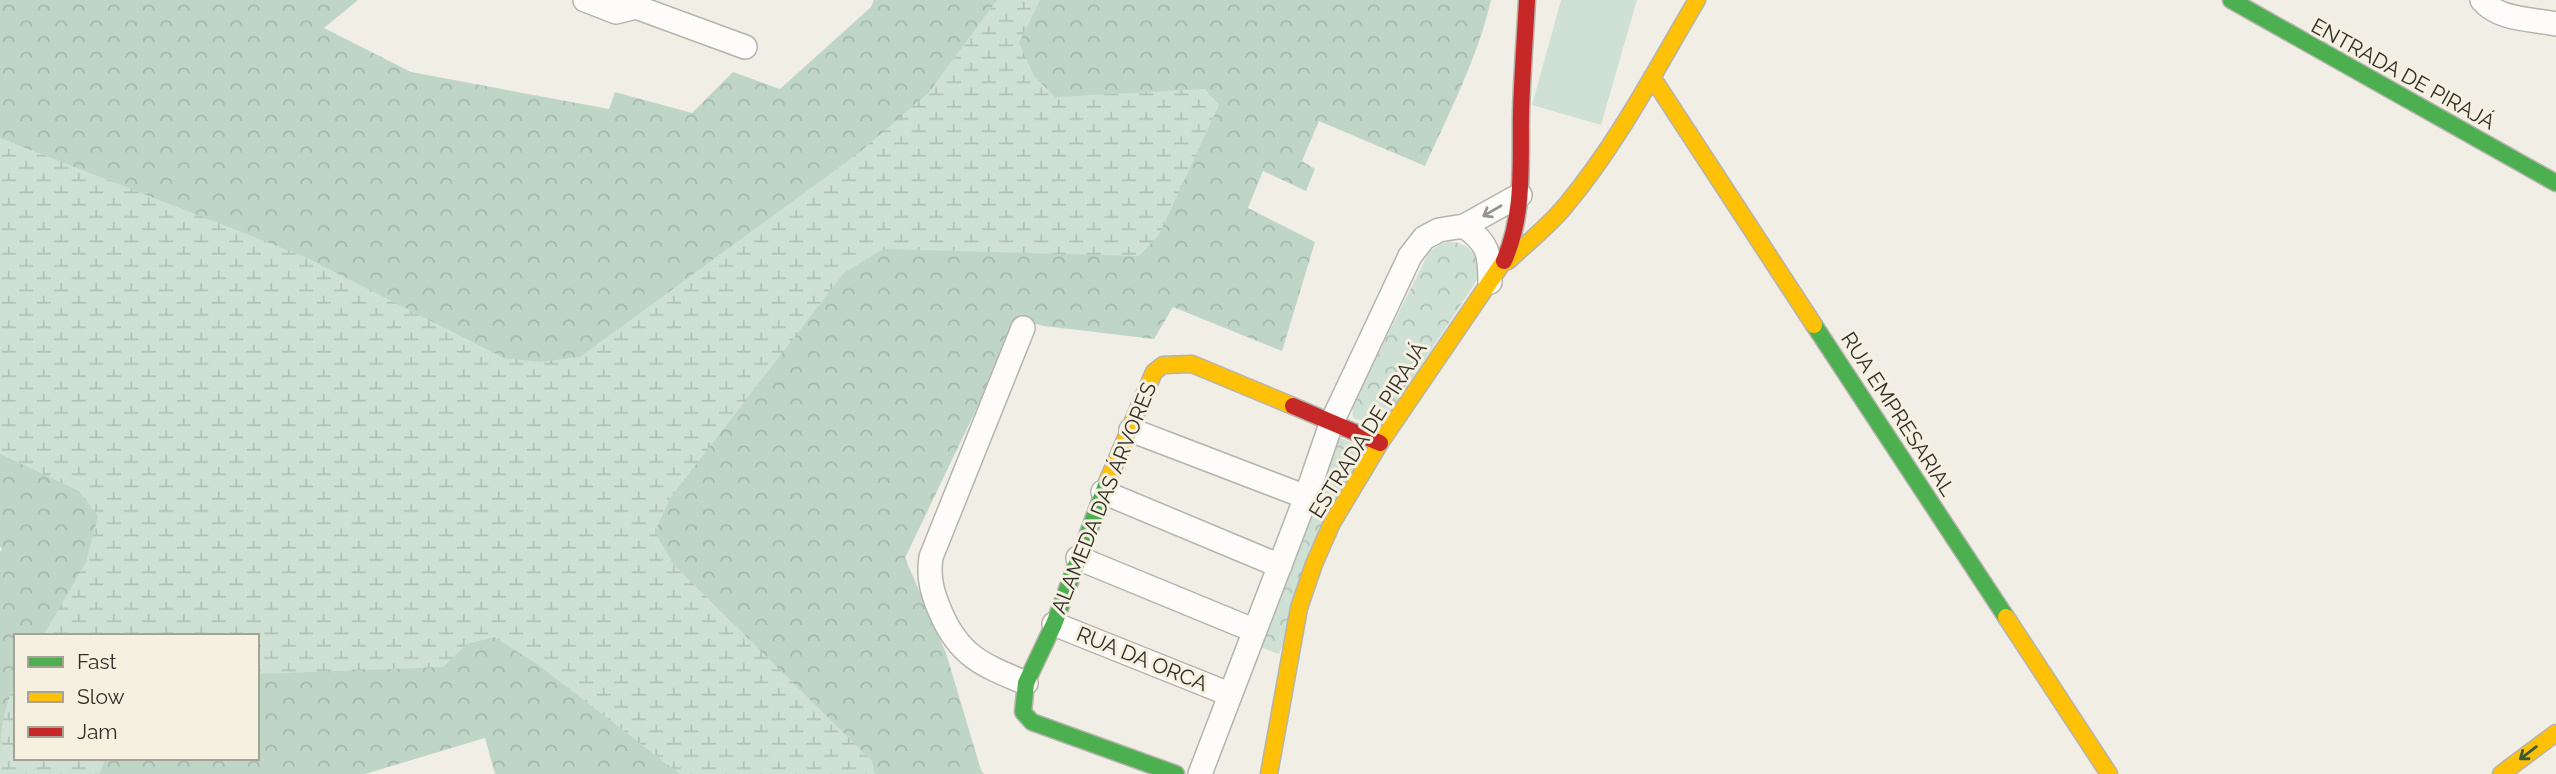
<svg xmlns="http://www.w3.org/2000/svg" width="2556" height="774" font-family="Raleway,sans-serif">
<defs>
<pattern id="forest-crowns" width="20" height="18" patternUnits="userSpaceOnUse" patternTransform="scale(1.75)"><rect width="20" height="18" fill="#bfd6c7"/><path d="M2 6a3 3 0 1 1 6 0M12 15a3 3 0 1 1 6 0" fill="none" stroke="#a4b8ab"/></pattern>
<pattern id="wetland-marsh" width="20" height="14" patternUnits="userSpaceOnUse" patternTransform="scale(1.75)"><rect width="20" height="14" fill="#cee1d4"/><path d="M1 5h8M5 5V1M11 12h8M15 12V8" fill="none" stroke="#b1c1b6"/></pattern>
<pattern id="park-crowns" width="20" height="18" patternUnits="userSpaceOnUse" patternTransform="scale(1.75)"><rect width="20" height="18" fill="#cee1d4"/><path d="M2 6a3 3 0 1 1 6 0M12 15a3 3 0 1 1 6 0" fill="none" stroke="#b1c1b6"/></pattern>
</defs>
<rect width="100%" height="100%" fill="#f1eee6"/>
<path fill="url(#forest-crowns)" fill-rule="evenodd" d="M 0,0 L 358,0 L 324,28 L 411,72 L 609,109 L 615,92 L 692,113 L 733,72 L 780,89 L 871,7 L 874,0 L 1491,0 C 1478,57 1449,113 1425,166 L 1319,121 L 1302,161 L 1315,169 L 1306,191 L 1263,171 L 1248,208 L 1315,242 L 1282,351 L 1173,307 L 1154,339 L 1044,326 L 1019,320 L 905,558 L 946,653 L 981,770 L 984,774 L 495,774 L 485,738 L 365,774 L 0,774 L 0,552 L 2,549 L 0,547 ZM 16,636 L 257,636 L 257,758 L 16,758 Z"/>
<path fill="url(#wetland-marsh)" d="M 997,0 L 1040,0 L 1019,43 L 1034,76 L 1055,97 L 1205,89 L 1219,105 L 1159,235 L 1139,256 L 883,249 L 844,273 L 670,498 L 655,532 L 673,564 L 872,761 L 875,774 L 680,774 L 537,664 L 494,637 L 467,644 L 443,667 L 257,674 L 257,636 L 43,636 L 86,562 L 98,516 L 79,491 L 0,454 L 0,138 L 303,256 L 504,358 L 540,362 L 580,357 L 860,152 L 929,92 Z
M 16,684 L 16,758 L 106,758 L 99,774 L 0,774 C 0,742 0,712 16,684 Z"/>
<path fill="url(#park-crowns)" d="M 1448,242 C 1470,242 1477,255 1481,274 L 1381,426 L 1353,418 L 1352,406 L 1429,252 L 1441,244 Z
M 1340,438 L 1366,448 L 1279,654 L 1257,646 Z"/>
<path fill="#cee1d4" d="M 1561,0 L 1637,0 L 1601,125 L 1532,105 Z"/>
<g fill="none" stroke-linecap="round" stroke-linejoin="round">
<g stroke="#b6b3ad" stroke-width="26">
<path id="street" d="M 585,0 L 616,12 L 636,7 L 745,47
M 2482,0 C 2498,20 2532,19 2556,24
M 1464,226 C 1488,243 1490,253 1490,282
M 1023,328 L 931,557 C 928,578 932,592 940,611 C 959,656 982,665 1026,683
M 1131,430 L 1306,497
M 1103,492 L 1280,566
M 1078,558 L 1253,630
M 1054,624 L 1229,694
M 1200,774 L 1306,497 L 1331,424 L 1410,256 L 1424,238 L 1439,230 L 1464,226 L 1520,195"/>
</g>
<g stroke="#b6b3ad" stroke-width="19">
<path id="fast" d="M 2231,0 L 2556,183
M 1814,325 L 2006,617
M 1108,480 L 1054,624 L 1026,683 L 1023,712 L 1032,722 L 1176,774"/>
</g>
<g stroke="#b6b3ad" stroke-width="19">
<path id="slow" d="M 1652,77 L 1814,325
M 1508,261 C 1527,243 1550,225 1566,205 C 1618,143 1656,69 1697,0
M 1108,480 L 1154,372 L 1163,365 L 1192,364 L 1293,406
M 2006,617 L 2109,774
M 1269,774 L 1299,608 L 1314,564 L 1332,523 L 1380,443 L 1504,261
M 2501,774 L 2556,733"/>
</g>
<g stroke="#b6b3ad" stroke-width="19">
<path id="jam" d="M 1504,261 C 1525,213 1520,163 1521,113 C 1522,75 1525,38 1527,0
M 1293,406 L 1380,443"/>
</g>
<use href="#street" stroke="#fdfcfb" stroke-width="23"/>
<use href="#fast" stroke="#4caf50" stroke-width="16"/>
<use href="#slow" stroke="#ffc107" stroke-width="16"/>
<use href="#jam" stroke="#c62828" stroke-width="16"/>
</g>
<defs><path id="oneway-shaft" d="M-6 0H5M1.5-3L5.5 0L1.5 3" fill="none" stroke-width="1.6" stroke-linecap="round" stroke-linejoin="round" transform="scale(1.75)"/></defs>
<use stroke="#969592" href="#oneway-shaft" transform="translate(1492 211) rotate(150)"/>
<use stroke="#3a5b36" href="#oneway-shaft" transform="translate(2528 753) rotate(143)"/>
<g text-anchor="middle" stroke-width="6" stroke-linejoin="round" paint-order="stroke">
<g font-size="21" fill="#302e28" stroke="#f6f0e1">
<text transform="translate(2403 74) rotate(29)" y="7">ENTRADA DE PIRAJÁ</text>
<text transform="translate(1898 414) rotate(57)" y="7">RUA EMPRESARIAL</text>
<text transform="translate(1368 430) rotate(-58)" y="7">ESTRADA DE PIRAJÁ</text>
<text transform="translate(1104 498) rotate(-68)" y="7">ALAMEDA DAS ÁRVORES</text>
<text transform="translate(1142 659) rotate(22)" y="7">RUA DA ORCA</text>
</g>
</g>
<rect x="14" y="634" width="245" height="126" fill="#f6f0e1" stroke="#a7a297" stroke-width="2"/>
<rect x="28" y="657" width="35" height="10" fill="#4caf50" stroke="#a7a297" stroke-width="2"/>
<text x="77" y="669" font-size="21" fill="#302e28">Fast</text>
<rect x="28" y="692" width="35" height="10" fill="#ffc107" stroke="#a7a297" stroke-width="2"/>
<text x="77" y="704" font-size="21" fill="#302e28">Slow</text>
<rect x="28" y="727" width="35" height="10" fill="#c62828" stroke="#a7a297" stroke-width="2"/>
<text x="77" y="739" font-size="21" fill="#302e28">Jam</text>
</svg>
